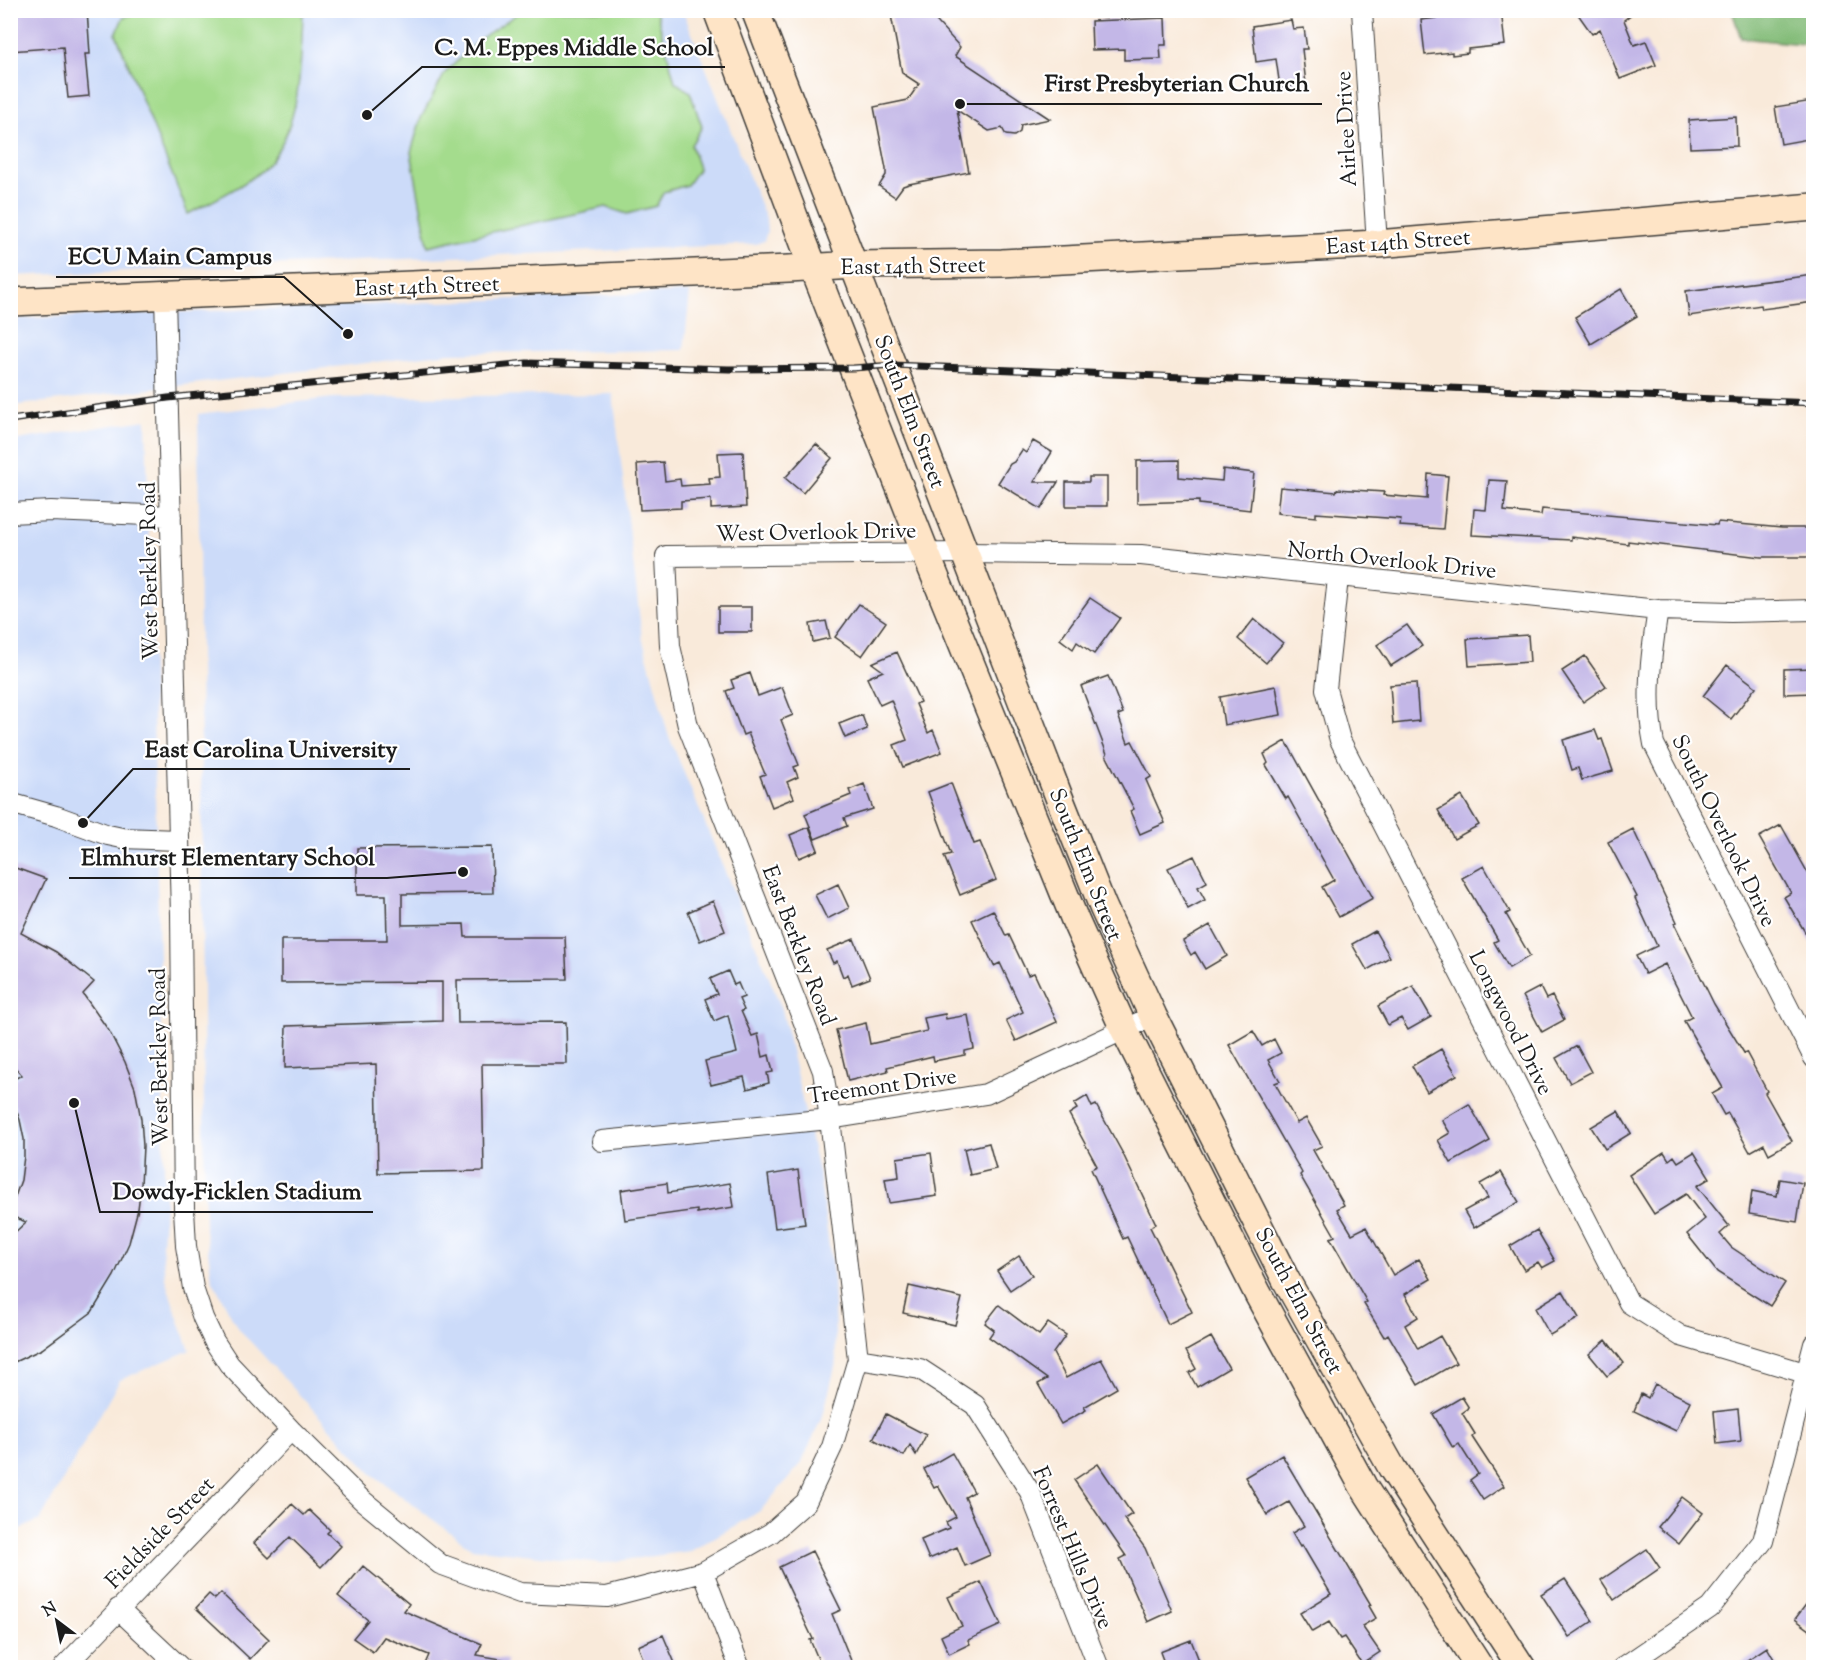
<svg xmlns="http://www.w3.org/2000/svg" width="1824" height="1678" font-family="'Sorts Mill Goudy',serif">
<rect width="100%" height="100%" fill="#fff"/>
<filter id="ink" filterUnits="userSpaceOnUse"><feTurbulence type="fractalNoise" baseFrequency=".0167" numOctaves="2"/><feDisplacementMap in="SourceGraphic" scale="12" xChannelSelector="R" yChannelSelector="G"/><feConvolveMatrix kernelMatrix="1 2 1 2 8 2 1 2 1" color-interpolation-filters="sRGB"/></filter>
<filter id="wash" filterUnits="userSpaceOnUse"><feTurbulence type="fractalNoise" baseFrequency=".008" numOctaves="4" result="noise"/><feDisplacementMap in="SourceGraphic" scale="24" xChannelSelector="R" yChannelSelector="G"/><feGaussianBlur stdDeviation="1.35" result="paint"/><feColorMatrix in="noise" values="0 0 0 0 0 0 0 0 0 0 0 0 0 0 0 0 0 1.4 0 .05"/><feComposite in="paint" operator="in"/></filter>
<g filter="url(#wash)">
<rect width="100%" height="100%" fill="#f9eada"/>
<path fill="#ccdbf9" d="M 10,11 L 683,11 L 766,219 L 767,232 L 764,241 L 756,244 L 11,276 Z
M 690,292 L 684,350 L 449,353 L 11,406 L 10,319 Z
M 613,394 L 642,637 L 668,734 L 782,1009 L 820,1180 L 833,1274 L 836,1363 L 823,1415 L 801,1464 L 760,1511 L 691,1551 L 602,1563 L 471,1548 L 372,1474 L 237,1327 L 212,1279 L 205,1230 L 198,414 L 333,398 Z
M 146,420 L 165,1205 L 162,1245 L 165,1278 L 176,1313 L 190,1350 L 120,1380 L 40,1520 L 11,1533 L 11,441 Z"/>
<path fill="#a4dc8d" stroke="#607c54" stroke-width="1.5" d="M 142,10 L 303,11 C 301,60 302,121 270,162 C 255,181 210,202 188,214 L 116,34 L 123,18 Z
M 523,10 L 656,11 L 675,82 L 690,92 L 702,127 L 691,145 L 699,168 L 687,185 L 664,192 L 656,206 L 627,214 L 606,207 L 428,246 L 411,152 L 421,118 L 445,73 L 480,39 Z"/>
<path fill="#83bc78" stroke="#506c4a" stroke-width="1.5" d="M 1732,11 L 1813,11 L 1813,45 L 1741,38 Z"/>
<g id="blocks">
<path fill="#c3b7e7" d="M 10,10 L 87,10 L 90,54 L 85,54 L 89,96 L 68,98 L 63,47 L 10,51 Z
M 890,10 L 925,10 L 928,12 L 960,47 L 955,56 L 1050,119 L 1021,125 L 1020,132 L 1014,136 L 1006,135 L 1002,128 L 989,131 L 957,110 L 969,172 L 909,184 L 903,186 L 895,197 L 879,186 L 886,175 L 886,169 L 874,107 L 908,100 L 919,84 L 902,73 Z
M 1501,10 L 1505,45 L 1468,49 L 1468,53 L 1452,55 L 1452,52 L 1425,55 L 1421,20 Z
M 1575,10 L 1637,10 L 1624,20 L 1634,45 L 1646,41 L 1656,65 L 1620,79 L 1600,29 L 1592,34 Z
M 1165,18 L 1166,45 L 1160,45 L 1161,59 L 1124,60 L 1124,49 L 1092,50 L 1091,21 Z
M 1291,20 L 1293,29 L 1304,28 L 1307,49 L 1302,49 L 1306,84 L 1280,87 L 1276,59 L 1256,62 L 1252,26 Z
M 1812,101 L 1814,138 L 1781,144 L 1775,107 Z
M 1736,117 L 1737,146 L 1690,148 L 1689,120 Z
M 1814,275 L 1814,302 L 1762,309 L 1761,305 L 1689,316 L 1686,291 Z
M 1621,289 L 1637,316 L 1591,344 L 1575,317 Z
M 1033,441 L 1052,452 L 1034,482 L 1058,482 L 1041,509 L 998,483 L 1010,464 L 1014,462 L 1022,450 L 1026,453 Z
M 816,444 L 832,458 L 803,493 L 785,478 Z
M 743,452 L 746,507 L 711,509 L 711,499 L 681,501 L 681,508 L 640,510 L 637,464 L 663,462 L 665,481 L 680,479 L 681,486 L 710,484 L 709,478 L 720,477 L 718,453 Z
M 1179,460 L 1179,477 L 1222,481 L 1223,469 L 1254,473 L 1250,510 L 1199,504 L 1199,501 L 1137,503 L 1137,461 Z
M 1428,474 L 1448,476 L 1443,529 L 1400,526 L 1401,519 L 1316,513 L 1316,517 L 1277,513 L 1280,487 L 1336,492 L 1337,489 L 1384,492 L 1383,495 L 1427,499 Z
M 1089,477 L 1107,477 L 1107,506 L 1066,506 L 1066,482 L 1089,482 Z
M 1489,480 L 1507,481 L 1504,511 L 1541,515 L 1542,509 L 1717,525 L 1718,522 L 1782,528 L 1814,528 L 1814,547 L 1809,547 L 1809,557 L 1761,557 L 1628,541 L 1628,544 L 1571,537 L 1571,540 L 1472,535 L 1474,509 L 1486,510 Z
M 1090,598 L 1120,618 L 1094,654 L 1077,642 L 1073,649 L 1060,639 Z
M 859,604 L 886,622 L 862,656 L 835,637 Z
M 718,607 L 752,607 L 752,632 L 718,632 Z
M 1254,619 L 1283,643 L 1266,663 L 1238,639 Z
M 826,621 L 830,638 L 813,642 L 810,624 Z
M 1407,625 L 1422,646 L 1391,666 L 1377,645 Z
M 1528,635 L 1530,662 L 1469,666 L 1467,639 Z
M 897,652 L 920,702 L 916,704 L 928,733 L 933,730 L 942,752 L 903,767 L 894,745 L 907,740 L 891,700 L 880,705 L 867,678 L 883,671 L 872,663 Z
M 1585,656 L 1606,686 L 1583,702 L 1562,671 Z
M 1727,665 L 1756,687 L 1731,719 L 1703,696 Z
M 1814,668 L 1814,693 L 1784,694 L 1784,669 Z
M 750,673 L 758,696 L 782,687 L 793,715 L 781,720 L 799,765 L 794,767 L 798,777 L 787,782 L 794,798 L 772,807 L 760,776 L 765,774 L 748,733 L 743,735 L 726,691 L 734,688 L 731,680 Z
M 1108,676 L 1123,713 L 1118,715 L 1128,743 L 1132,741 L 1151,777 L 1146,780 L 1165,823 L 1140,834 L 1130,811 L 1134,809 L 1106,755 L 1107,754 L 1081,686 Z
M 1416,683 L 1419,721 L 1393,724 L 1390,685 Z
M 1276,686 L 1281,715 L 1224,725 L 1220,697 Z
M 862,715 L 867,729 L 845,738 L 839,724 Z
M 1595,730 L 1599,740 L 1602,739 L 1613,771 L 1582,780 L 1578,768 L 1572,770 L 1563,740 Z
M 1286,741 L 1373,898 L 1339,917 L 1322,887 L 1334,880 L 1288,797 L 1286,799 L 1266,765 L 1268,763 L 1264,754 Z
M 951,783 L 974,844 L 980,842 L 996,880 L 960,895 L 944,856 L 951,854 L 928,792 Z
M 864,784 L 873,809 L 844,818 L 847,826 L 815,839 L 805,814 L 851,795 L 849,790 Z
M 1462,796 L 1479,825 L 1454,839 L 1438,810 Z
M 1781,825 L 1814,884 L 1814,947 L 1784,897 L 1791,893 L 1759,837 Z
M 809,827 L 818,850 L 799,858 L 790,835 Z
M 1633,829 L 1677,922 L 1674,923 L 1714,1004 L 1744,1053 L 1746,1052 L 1767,1091 L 1765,1093 L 1792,1141 L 1769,1154 L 1764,1144 L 1750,1152 L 1728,1113 L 1724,1115 L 1712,1094 L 1723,1088 L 1684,1021 L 1692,1017 L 1665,964 L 1645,974 L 1636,956 L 1657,946 L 1635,898 L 1637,897 L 1608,842 Z
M 492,847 L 493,893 L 402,894 L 402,925 L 464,924 L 465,937 L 565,937 L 567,979 L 457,980 L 458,1023 L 566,1022 L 567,1064 L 482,1064 L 484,1171 L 378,1173 L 376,1064 L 285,1068 L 286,1026 L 442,1021 L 442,982 L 281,983 L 281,940 L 387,940 L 386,895 L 357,895 L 357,848 Z
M 1194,856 L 1207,882 L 1198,887 L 1205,900 L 1188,909 L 1168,868 Z
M 10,866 L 46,879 L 21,933 L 56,952 L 94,982 L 83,994 L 109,1031 L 125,1062 L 135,1088 L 141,1119 L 143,1146 L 141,1185 L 138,1209 L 129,1243 L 114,1276 L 92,1312 L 42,1349 L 10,1364 L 10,1237 L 26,1222 L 11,1216 L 14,1210 L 11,1208 L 21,1180 L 24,1156 L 24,1139 L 20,1120 L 10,1094 L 10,1081 L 22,1075 L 10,1062 Z
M 1484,866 L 1510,912 L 1506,914 L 1530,956 L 1509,968 L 1494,942 L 1498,940 L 1462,878 Z
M 838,884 L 849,908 L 827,919 L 815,895 Z
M 713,901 L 725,931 L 700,941 L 688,912 Z
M 993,910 L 1006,936 L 1009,935 L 1028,975 L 1034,973 L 1057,1022 L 1016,1041 L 1006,1020 L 1023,1012 L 1000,963 L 994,966 L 972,920 Z
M 1210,925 L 1227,956 L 1205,969 L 1195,952 L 1191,955 L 1183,941 Z
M 1375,931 L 1390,957 L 1367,970 L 1352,944 Z
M 854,939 L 870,978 L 852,985 L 848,974 L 843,977 L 837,961 L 833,963 L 827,950 Z
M 728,971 L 734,985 L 738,983 L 744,997 L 739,999 L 744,1010 L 741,1011 L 752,1036 L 758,1034 L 763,1057 L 769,1055 L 773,1072 L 767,1073 L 769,1083 L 747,1089 L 744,1077 L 711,1085 L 705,1061 L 737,1053 L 728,1015 L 714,1021 L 705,999 L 717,994 L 710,979 Z
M 1413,986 L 1431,1017 L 1408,1030 L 1401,1018 L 1388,1025 L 1378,1006 Z
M 1540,987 L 1546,999 L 1552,996 L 1564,1020 L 1542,1032 L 1523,996 Z
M 945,1014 L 946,1019 L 968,1015 L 974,1049 L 965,1051 L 965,1055 L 934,1061 L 933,1056 L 887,1067 L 888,1071 L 848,1081 L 836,1030 L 866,1023 L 870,1044 L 927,1031 L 924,1018 Z
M 1253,1031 L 1262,1046 L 1274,1039 L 1281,1053 L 1268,1060 L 1280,1081 L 1275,1083 L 1297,1123 L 1306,1118 L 1322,1146 L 1313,1150 L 1344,1205 L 1337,1209 L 1352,1234 L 1366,1227 L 1393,1275 L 1419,1259 L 1431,1279 L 1405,1294 L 1418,1317 L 1405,1325 L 1418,1349 L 1440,1336 L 1456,1363 L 1418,1385 L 1388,1334 L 1384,1337 L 1364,1304 L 1367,1302 L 1330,1238 L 1335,1236 L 1300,1175 L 1302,1173 L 1229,1045 Z
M 1577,1046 L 1591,1072 L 1570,1083 L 1556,1058 Z
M 1441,1049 L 1457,1075 L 1427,1092 L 1412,1066 Z
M 1087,1096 L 1092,1107 L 1096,1105 L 1123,1154 L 1156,1224 L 1150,1227 L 1192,1312 L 1168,1324 L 1127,1237 L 1123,1239 L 1091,1169 L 1097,1166 L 1069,1114 L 1077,1109 L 1074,1104 Z
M 1469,1104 L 1490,1141 L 1451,1163 L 1438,1140 L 1450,1133 L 1442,1120 Z
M 1618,1111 L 1631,1133 L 1605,1149 L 1591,1127 Z
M 989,1143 L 996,1169 L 970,1175 L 964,1149 Z
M 1664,1152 L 1669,1160 L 1674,1156 L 1678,1162 L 1694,1152 L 1710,1178 L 1697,1186 L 1729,1226 L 1720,1234 L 1731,1247 L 1785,1283 L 1770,1306 L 1717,1272 L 1687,1234 L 1705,1219 L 1686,1194 L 1654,1214 L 1629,1175 Z
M 931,1153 L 937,1196 L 889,1203 L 885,1179 L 899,1177 L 897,1158 Z
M 798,1170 L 805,1224 L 775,1228 L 768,1175 Z
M 1501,1172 L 1519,1202 L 1474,1228 L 1464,1211 L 1488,1198 L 1480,1184 Z
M 1780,1179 L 1803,1183 L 1797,1222 L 1749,1214 L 1752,1191 L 1777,1196 Z
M 667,1183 L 668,1193 L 730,1183 L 734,1207 L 697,1213 L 697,1210 L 625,1220 L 621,1190 Z
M 1537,1230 L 1555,1261 L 1542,1268 L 1538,1262 L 1524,1270 L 1510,1246 Z
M 1019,1256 L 1032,1275 L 1010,1290 L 997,1271 Z
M 909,1286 L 962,1298 L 955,1325 L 903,1313 Z
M 1563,1291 L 1579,1318 L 1550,1335 L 1535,1308 Z
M 999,1305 L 1039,1335 L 1048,1323 L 1066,1335 L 1053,1353 L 1066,1378 L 1101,1359 L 1117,1388 L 1084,1407 L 1086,1410 L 1061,1424 L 1038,1384 L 1047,1379 L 989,1337 L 994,1330 L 985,1323 Z
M 1211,1337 L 1229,1368 L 1197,1387 L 1189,1373 L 1196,1369 L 1186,1351 Z
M 1606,1340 L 1624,1363 L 1607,1376 L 1589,1354 Z
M 1655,1384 L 1690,1401 L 1676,1431 L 1634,1411 L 1641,1394 L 1648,1398 Z
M 1462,1397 L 1469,1408 L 1462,1413 L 1475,1434 L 1472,1437 L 1504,1486 L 1483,1500 L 1470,1480 L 1478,1474 L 1459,1444 L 1453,1448 L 1433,1414 Z
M 1738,1409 L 1741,1441 L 1717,1444 L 1714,1412 Z
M 886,1414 L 926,1435 L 916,1455 L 910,1445 L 904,1456 L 873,1439 Z
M 952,1453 L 974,1492 L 965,1497 L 990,1555 L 965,1566 L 957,1547 L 929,1559 L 921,1540 L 949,1528 L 946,1522 L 956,1517 L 938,1486 L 934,1488 L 924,1469 Z
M 1282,1455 L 1371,1605 L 1369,1606 L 1376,1618 L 1362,1626 L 1380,1652 L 1362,1664 L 1344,1637 L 1340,1639 L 1329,1622 L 1312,1632 L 1300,1613 L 1331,1594 L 1302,1545 L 1300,1547 L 1292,1533 L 1304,1526 L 1289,1502 L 1267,1515 L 1245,1477 Z
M 1098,1464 L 1132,1514 L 1124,1519 L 1145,1548 L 1172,1611 L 1148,1622 L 1120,1559 L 1126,1556 L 1074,1480 Z
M 1682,1497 L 1703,1513 L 1679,1544 L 1658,1527 Z
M 292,1504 L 304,1515 L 309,1510 L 330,1530 L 327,1533 L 341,1546 L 321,1567 L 290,1537 L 269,1558 L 254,1543 Z
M 1647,1549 L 1660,1568 L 1614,1600 L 1601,1580 Z
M 812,1551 L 841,1610 L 832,1614 L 854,1668 L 822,1668 L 810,1640 L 813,1639 L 779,1567 Z
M 363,1566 L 409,1604 L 404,1611 L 482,1644 L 477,1655 L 507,1660 L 506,1668 L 456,1668 L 445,1663 L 443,1668 L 434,1668 L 425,1664 L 429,1655 L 384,1637 L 373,1652 L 353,1638 L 368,1620 L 338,1596 Z
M 1565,1579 L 1593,1621 L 1569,1637 L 1541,1594 Z
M 981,1582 L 1001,1625 L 968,1640 L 970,1644 L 949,1654 L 941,1636 L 962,1626 L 948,1597 Z
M 221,1593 L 269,1639 L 250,1659 L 196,1608 L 209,1594 L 215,1599 Z
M 1814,1594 L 1814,1633 L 1795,1619 Z
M 663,1635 L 677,1668 L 647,1668 L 638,1646 Z
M 1191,1640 L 1202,1668 L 1166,1668 L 1160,1652 Z
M 1767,1647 L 1779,1668 L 1735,1668 Z"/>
</g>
</g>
<g filter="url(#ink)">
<use href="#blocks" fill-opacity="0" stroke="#3d3b38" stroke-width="1.5"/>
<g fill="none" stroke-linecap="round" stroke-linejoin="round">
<g stroke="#3d3b38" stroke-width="22">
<path id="street" d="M 1362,10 L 1377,244
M 165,296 L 181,915 L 184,1209 L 186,1246 L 193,1288 L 203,1318 L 214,1341 L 229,1364 L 291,1430 L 362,1500 L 440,1564 L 520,1593 L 607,1597 L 703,1572 L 771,1533 L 806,1502 L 832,1447 L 858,1359 L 830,1119 L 823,1071 L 688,726 L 670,646 L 666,556 L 966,553 L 1141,555 L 1658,610 L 1731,612 L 1814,610
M 10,513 L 51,511 L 171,516
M 1338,578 L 1326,689 L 1340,740 L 1629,1303 L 1681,1336 L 1805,1373
M 1658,610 C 1651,654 1645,700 1654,744 L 1814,1058
M 10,803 L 56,816 L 108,835 L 122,838 L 178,840
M 602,1141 L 830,1119 L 986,1094 L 1153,1016
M 858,1359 L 920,1369 L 975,1405 L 1030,1492 L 1099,1668
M 703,1572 L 740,1668
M 118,1609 L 181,1668
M 63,1668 L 291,1430
M 1622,1668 L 1710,1608 L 1763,1541 L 1814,1344"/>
</g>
<g stroke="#3d3b38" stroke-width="30">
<path id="secondary" d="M 717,10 L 805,246 L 926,554 L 1075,920 L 1124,1029 L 1258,1294 L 1363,1486 L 1480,1668
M 755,10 L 1059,797 L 1103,907 L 1153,1016 L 1286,1280 L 1392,1468 L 1522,1668
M 10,302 L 789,269 L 855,265 L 1002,263 L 1377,244 L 1814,207"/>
</g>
<use href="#street" stroke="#fff" stroke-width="20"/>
<use href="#secondary" stroke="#fee4c6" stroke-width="27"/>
<g stroke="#1c1c1c" stroke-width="7">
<path id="rail" d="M 10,420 L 168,398 L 527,363 L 729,369 L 853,368 L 893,365 L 1814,403"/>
</g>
<use href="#rail" stroke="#fff" stroke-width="4.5" stroke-dasharray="14" stroke-linecap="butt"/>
</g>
</g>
<g text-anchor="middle" stroke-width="4.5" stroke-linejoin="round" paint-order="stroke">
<g font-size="22" fill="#1c1c1c" stroke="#fff">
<text transform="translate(1345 129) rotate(-93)" y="8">Airlee Drive</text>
<text transform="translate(1398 241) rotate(-4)" y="8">East 14th Street</text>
<text transform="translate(913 265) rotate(-1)" y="8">East 14th Street</text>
<text transform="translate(427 285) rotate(-2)" y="8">East 14th Street</text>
<text transform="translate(911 411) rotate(69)" y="8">South Elm Street</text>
<text transform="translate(816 531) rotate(-1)" y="8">West Overlook Drive</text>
<text transform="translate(1392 559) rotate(6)" y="8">North Overlook Drive</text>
<text transform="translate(148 571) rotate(-91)" y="8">West Berkley Road</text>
<text transform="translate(1725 830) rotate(64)" y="8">South Overlook Drive</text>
<text transform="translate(1087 864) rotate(68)" y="8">South Elm Street</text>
<text transform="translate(800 945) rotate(69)" y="8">East Berkley Road</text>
<text transform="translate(1512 1022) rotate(63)" y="8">Longwood Drive</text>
<text transform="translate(158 1057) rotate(-91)" y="8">West Berkley Road</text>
<text transform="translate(882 1085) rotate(-8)" y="8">Treemont Drive</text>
<text transform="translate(1300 1300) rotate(62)" y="8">South Elm Street</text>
<text transform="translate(159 1532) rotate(-46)" y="8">Fieldside Street</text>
<text transform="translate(1074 1547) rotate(67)" y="8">Forrest Hills Drive</text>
</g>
</g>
<path fill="none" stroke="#1c1c1c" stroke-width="2" d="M367 115L422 67H725M960 104L1033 104H1322M348 334L284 277H56M83 823L133 769H410M463 872L387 878H69M74 1103L100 1212H373"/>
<g fill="#1c1c1c" stroke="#fff" stroke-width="2">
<circle cx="367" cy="115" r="6"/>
<circle cx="960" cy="104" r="6"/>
<circle cx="348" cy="334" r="6"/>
<circle cx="83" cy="823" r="6"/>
<circle cx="463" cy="872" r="6"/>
<circle cx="74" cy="1103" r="6"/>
</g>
<g font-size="24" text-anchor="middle" font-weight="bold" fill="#1c1c1c" stroke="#fff" stroke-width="4.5" stroke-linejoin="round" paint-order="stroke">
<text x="574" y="55">C. M. Eppes Middle School</text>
<text x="1177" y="91">First Presbyterian Church</text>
<text x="170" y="264">ECU Main Campus</text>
<text x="271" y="757">East Carolina University</text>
<text x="228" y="865">Elmhurst Elementary School</text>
<text x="237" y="1199">Dowdy-Ficklen Stadium</text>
</g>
<rect width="1824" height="1678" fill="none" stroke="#fff" stroke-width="36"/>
<g transform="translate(57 1621) rotate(328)" stroke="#ffffff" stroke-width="4.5" paint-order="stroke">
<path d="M0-4.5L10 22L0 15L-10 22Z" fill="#1c1c1c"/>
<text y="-9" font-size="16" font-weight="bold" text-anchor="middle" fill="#1c1c1c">N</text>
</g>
</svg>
